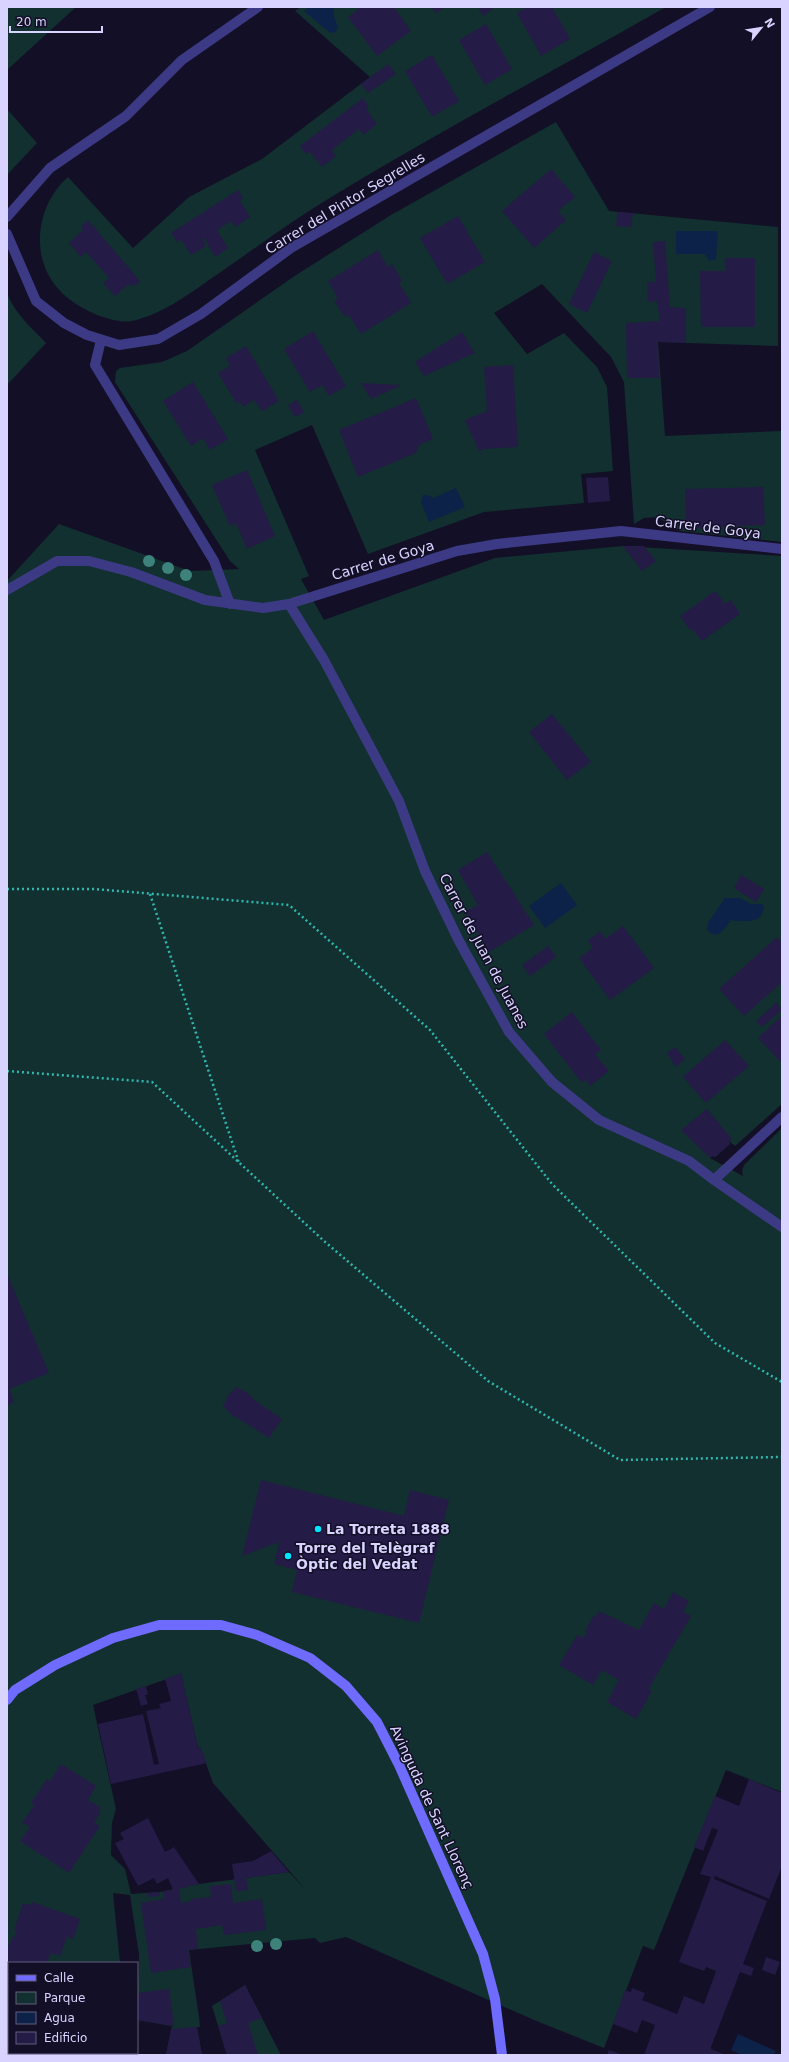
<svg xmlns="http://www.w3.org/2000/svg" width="789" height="2062" font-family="'DejaVu Sans',sans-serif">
<rect width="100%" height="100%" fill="#130f26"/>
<path fill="#12302f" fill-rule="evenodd" d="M 7,7 L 76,7 L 7,70 Z
M 301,7 L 666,7 C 555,70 442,130 333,196 C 291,221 252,251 212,278 C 189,294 161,315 132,321 C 122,323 109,319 100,316 C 67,303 42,281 40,244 C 39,218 49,194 68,177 L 133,248 L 189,197 L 262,159 L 370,77 L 295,11 Z
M 7,109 L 37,143 L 7,175 Z
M 556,122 L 609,211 L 778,227 L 778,346 L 658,342 L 665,436 L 782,431 L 782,542 L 680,531 L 657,517 L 644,518 L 634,524 L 624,382 L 611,357 L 542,284 L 494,313 L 527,354 L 564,333 L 597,367 L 607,387 L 613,471 L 581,474 L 584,503 L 484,512 L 368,554 L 312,425 L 255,450 L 309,576 L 301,579 L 324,620 L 495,558 L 623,546 L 782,556 L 782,1104 L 735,1146 L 729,1141 L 730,1144 L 715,1157 L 713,1156 L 710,1158 L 743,1176 L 742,1171 L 744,1165 L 782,1128 L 782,1792 L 726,1770 L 654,1950 L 643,1946 L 604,2048 L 534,2020 L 346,1937 L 320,1943 L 315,1938 L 189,1950 L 199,2017 L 200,2027 L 197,2027 L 202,2055 L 166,2055 L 172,2026 L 137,2020 L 139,1955 L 130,1895 L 113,1893 L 120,1963 L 9,1963 L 9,2053 L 135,2053 L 137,2055 L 7,2055 L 7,581 L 59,524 L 190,571 L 239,569 L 230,561 L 115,382 L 116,371 L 120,368 L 162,362 L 187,351 L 296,275 L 391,215 ZM 181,1674 L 198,1748 L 200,1747 L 213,1783 L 306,1890 L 289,1872 L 199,1884 L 160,1892 L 131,1894 L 125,1869 L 111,1855 L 111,1852 L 112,1823 L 116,1809 L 93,1705 Z
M 7,293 C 15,314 31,327 46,343 L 7,385 Z
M 245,1985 L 281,2055 L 227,2055 L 212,2006 Z"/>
<path fill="#0c2248" d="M 309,7 L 334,7 L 334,17 L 338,27 L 336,32 L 330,33 L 304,11 Z
M 676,231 L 718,231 L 716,259 L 709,261 L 705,254 L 676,254 Z
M 456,488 L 465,507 L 429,522 L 421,502 L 423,495 L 428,495 L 433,498 Z
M 561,883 L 577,905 L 545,928 L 529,906 Z
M 725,898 L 740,898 L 751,904 L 762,904 L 764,908 C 763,910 762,915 760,917 C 755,922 738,922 731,920 C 724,929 718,941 707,930 L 708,923 Z
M 738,2034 L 776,2051 L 774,2055 L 742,2055 L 731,2050 Z"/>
<path fill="#241b47" d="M 361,7 L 394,7 L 411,31 L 377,56 L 348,17 Z
M 431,7 L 445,7 L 436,13 Z
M 478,7 L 492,7 L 493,9 L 483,16 Z
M 528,7 L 552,7 L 570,39 L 541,56 L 517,13 Z
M 486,24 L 512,69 L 485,85 L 459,40 Z
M 432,55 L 459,101 L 432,117 L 405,71 Z
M 388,64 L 396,74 L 368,93 L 361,84 Z
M 363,98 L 369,106 L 366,109 L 377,124 L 363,135 L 359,129 L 332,150 L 336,156 L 322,167 L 310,152 L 306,154 L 300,146 Z
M 551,169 L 575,197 L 558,211 L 566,220 L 534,248 L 502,211 Z
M 238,190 L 243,198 L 240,201 L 250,217 L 235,227 L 231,221 L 217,230 L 228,248 L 215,257 L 204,238 L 202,239 L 206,246 L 191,255 L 181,239 L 177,242 L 171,233 Z
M 618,212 L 633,213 L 631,227 L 616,226 Z
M 458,216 L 485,262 L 447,284 L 420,238 Z
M 88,220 L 140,281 L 133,287 L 129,284 L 115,296 L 103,283 L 109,278 L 86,252 L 81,257 L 69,243 L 83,230 L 81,227 Z
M 665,241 L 670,307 L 686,308 L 686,343 L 658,342 L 659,378 L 627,378 L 626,323 L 660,321 L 657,301 L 648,302 L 647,282 L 656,282 L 653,242 Z
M 378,250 L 388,267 L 392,264 L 402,281 L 399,283 L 411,303 L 361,334 L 349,315 L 345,317 L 334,301 L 338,298 L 328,281 Z
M 594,252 L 612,261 L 587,313 L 569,304 Z
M 725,258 L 755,258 L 755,327 L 701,327 L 700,271 L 725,271 Z
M 313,331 L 346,386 L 329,396 L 322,385 L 310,392 L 284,349 Z
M 462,332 L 475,353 L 424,376 L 415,362 Z
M 246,346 L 279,401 L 262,411 L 254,400 L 243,407 L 240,402 L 237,404 L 218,373 L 230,366 L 226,358 Z
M 513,365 L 518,447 L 484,449 L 480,451 L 481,456 L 465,420 L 487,411 L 484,367 Z
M 193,382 L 228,439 L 210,450 L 203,438 L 191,446 L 163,401 Z
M 361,383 L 400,385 L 400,386 L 371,399 Z
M 416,398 L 433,439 L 419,445 L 416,453 L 358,477 L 339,430 Z
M 297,400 L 304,412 L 295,417 L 288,405 Z
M 247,470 L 275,536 L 247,549 L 236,523 L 230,526 L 212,485 Z
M 608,477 L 610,501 L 588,503 L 586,478 Z
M 763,487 L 765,525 L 686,528 L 685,489 Z
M 623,546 L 644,546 L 656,561 L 642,571 Z
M 715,591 L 725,604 L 731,600 L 740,614 L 702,641 L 692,629 L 690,630 L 680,616 Z
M 552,714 L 591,762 L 567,780 L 529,732 Z
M 487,852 L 534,925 L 489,952 L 465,912 L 478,905 L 458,870 Z
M 741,875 L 764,889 L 756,902 L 734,888 Z
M 623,926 L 654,968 L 610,1000 L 579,958 L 593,948 L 588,941 L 600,931 L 605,939 Z
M 777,937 L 782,943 L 782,982 L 744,1016 L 719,989 Z
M 548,946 L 556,957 L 530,976 L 522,965 Z
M 777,1002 L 782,1010 L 762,1027 L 756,1021 Z
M 572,1012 L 601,1050 L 595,1054 L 609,1071 L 590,1086 L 586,1080 L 582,1083 L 544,1034 Z
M 782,1015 L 782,1061 L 781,1062 L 758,1038 Z
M 725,1040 L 749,1066 L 706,1103 L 683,1077 Z
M 675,1047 L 685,1059 L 676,1067 L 667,1053 Z
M 707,1109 L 732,1139 L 728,1142 L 730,1144 L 715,1157 L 713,1155 L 710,1158 L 681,1130 Z
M 7,1274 L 49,1373 L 9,1389 L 14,1402 L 7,1405 Z
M 236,1387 L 248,1393 L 253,1399 L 282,1419 L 269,1438 L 231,1414 L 223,1406 L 228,1396 Z
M 261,1480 L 404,1516 L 410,1490 L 449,1500 L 419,1623 L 292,1592 L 297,1570 L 274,1564 L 279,1542 L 242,1556 Z
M 673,1592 L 689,1601 L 683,1612 L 691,1616 L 648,1690 L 652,1691 L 636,1719 L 607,1702 L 619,1680 L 602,1670 L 593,1685 L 559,1665 L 577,1635 L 583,1638 L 587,1632 L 585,1631 L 594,1615 L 596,1617 L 599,1611 L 639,1630 L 654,1603 L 664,1609 Z
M 181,1673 L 198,1748 L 200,1747 L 207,1763 L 111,1784 L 98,1724 L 143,1714 L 154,1765 L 159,1764 L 146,1711 L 161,1708 L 159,1704 L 171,1701 L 165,1679 Z
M 146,1686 L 148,1695 L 145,1695 L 148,1704 L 141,1706 L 136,1689 Z
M 61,1764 L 96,1786 L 88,1800 L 101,1808 L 98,1813 L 100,1814 L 94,1823 L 100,1826 L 69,1873 L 20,1841 L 30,1827 L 22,1823 L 34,1806 L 31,1803 L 47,1779 L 50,1781 Z
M 749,1779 L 782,1793 L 782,1866 L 769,1899 L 715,1876 L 714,1879 L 767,1901 L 743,1964 L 754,1968 L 751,1976 L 740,1972 L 711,2047 L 711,2049 L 726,2055 L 644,2055 L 655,2025 L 642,2020 L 637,2033 L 613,2024 L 625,1990 L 631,1992 L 632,1988 L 645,1993 L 642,2000 L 677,2014 L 684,1996 L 704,2004 L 716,1971 L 706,1967 L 704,1971 L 679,1962 L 711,1877 L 700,1874 L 718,1830 L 712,1828 L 703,1851 L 694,1847 L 715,1796 L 739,1806 Z
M 148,1818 L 165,1852 L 174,1847 L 199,1884 L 179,1889 L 181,1903 L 192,1901 L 191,1899 L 211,1897 L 210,1886 L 231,1884 L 233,1903 L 262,1899 L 266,1930 L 224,1935 L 222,1925 L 196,1929 L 198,1949 L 188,1950 L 191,1967 L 151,1973 L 141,1903 L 164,1899 L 163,1891 L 173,1890 L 168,1878 L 157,1884 L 154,1878 L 138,1886 L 115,1843 L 124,1839 L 120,1833 Z
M 271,1851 L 289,1872 L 246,1878 L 248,1890 L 236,1891 L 232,1864 L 253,1861 Z
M 160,1892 L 160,1896 L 148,1897 L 148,1893 Z
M 32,1902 L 80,1919 L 73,1939 L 67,1937 L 60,1956 L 51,1953 L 47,1963 L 7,1962 L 7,1945 L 9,1946 L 12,1937 L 14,1938 L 17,1931 L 14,1931 L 23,1903 L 31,1905 Z
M 766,1957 L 780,1962 L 775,1975 L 762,1970 Z
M 245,1985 L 262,2018 L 248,2023 L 258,2055 L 227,2055 L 218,2026 L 227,2023 L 220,2001 Z
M 169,1989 L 174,2026 L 137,2020 L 138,1993 Z
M 7,2005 L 9,2005 L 9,2053 L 51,2053 L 50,2055 L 7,2055 Z
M 197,2027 L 202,2055 L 166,2055 L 171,2029 Z
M 609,2050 L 623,2055 L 607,2055 Z"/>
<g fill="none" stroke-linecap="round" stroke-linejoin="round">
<path stroke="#2fb8b0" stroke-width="2.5" stroke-dasharray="2 3" stroke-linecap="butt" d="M 7,889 L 94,889 L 289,905 L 430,1030 L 552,1184 L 715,1343 L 782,1382
M 150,894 L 239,1163
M 7,1071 L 152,1082 L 324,1241 L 488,1381 L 620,1460 L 782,1457"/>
<path stroke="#3d3a85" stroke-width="10" d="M 7,217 L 50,168 L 126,116 L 182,60 L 258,7
M 7,234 L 36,301 L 64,323 L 87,335 L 119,345 L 158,339 L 201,314 L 291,248 L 710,7
M 101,340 L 95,365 L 214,561 L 230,604
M 7,590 L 57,561 L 89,561 L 131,572 L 205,600 L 263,608 L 289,604 L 457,551 L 497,544 L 621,531 L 782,549
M 289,604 L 324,660 L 399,801 L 425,871 L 459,941 L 509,1032 L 552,1082 L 599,1120 L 689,1161 L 714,1180 L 782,1227
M 714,1180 L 782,1117"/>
<path stroke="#6f6bff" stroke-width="10" d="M 7,1700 L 15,1690 L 55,1665 L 113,1638 L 159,1625 L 221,1625 L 257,1635 L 310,1658 L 346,1686 L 377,1722 L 399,1765 L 483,1954 L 495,1999 L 502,2055"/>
</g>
<g fill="#3d827b">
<circle cx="149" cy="561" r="6"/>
<circle cx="168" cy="568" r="6"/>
<circle cx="186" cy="575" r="6"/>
<circle cx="276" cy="1944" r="6"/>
<circle cx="257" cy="1946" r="6"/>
</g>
<g fill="#00e5ff" stroke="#130f26" stroke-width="1.5">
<circle cx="318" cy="1529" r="4"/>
<circle cx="288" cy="1556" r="4"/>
</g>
<g text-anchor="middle" stroke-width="3" stroke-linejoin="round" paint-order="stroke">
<g font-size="14" fill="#d9d4ff" stroke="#130f26">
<text transform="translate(345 203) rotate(-31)" y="5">Carrer del Pintor Segrelles</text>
<text transform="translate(708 527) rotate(7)" y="5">Carrer de Goya</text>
<text transform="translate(383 560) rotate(-17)" y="5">Carrer de Goya</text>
<text transform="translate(484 951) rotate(62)" y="5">Carrer de Juan de Juanes</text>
<text transform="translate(432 1807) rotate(65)" y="5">Avinguda de Sant Llorenç</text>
</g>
<g font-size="14" font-weight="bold" fill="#d9d4ff" stroke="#130f26" text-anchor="start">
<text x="326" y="1534">La Torreta 1888</text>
<text x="296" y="1553">Torre del Telègraf<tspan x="296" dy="16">Òptic del Vedat</tspan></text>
</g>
</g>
<rect width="789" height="2062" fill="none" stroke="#d9d4ff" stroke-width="16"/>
<rect x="8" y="1962" width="130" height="92" fill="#130f26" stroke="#625e7d"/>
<rect x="16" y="1975" width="20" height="6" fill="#6f6bff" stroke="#625e7d"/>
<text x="44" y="1982" font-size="12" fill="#d9d4ff">Calle</text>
<rect x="16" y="1992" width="20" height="12" fill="#12302f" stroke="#625e7d"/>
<text x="44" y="2002" font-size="12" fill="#d9d4ff">Parque</text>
<rect x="16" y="2012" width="20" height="12" fill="#0c2248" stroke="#625e7d"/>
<text x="44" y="2022" font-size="12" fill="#d9d4ff">Agua</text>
<rect x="16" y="2032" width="20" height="12" fill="#241b47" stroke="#625e7d"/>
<text x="44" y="2042" font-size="12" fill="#d9d4ff">Edificio</text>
<g transform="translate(761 28) rotate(60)" stroke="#130f26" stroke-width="3" paint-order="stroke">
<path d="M0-3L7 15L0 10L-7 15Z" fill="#d9d4ff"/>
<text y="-6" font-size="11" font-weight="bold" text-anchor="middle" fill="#d9d4ff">N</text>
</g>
<path d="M10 26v6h92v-6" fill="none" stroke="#d9d4ff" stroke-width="2"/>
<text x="16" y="26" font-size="12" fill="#d9d4ff" stroke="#130f26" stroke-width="3" paint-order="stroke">20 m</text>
</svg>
